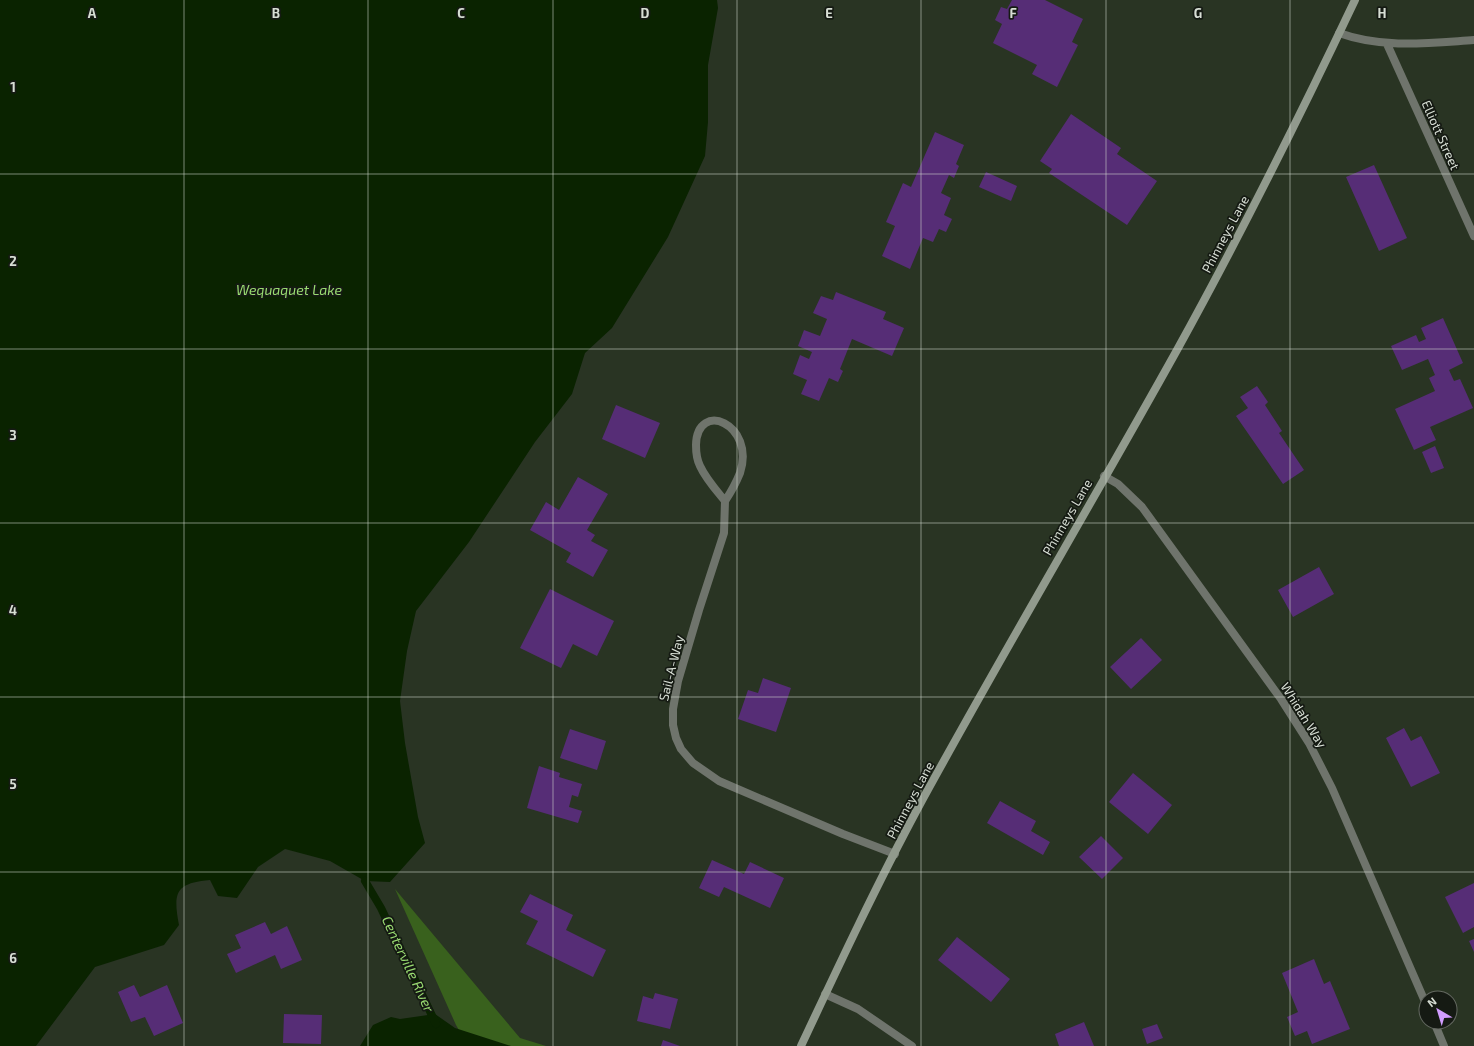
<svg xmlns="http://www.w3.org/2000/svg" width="1474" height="1046" font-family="'Exo 2',sans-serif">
<rect width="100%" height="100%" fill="#293423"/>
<path fill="#39611d" d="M 395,889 L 520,1038 L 546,1046 L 468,1046 L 456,1025 Z"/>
<path fill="#0a2300" d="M 0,0 L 717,0 L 718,8 L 708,65 L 708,122 L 705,156 L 668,237 L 612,328 L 585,353 L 572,394 L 535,442 L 469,542 L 416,611 L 407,651 L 400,701 L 405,743 L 418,817 L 425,843 L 390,882 L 365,881 L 330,861 L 285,849 L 258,867 L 237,898 L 218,896 L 210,880 C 175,883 173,893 179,925 L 164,945 L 95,967 L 36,1046 L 0,1046 Z
M 435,1014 L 455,1028 L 511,1046 L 360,1046 L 373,1025 L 391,1017 L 400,1019 Z"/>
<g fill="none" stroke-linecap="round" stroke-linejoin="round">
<path stroke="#0a2300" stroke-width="8" d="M 365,881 L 381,908 L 436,1024"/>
</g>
<path fill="#562d76" d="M 1012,0 L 1045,0 L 1083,19 L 1072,42 L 1078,45 L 1057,87 L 1032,74 L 1037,65 L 993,43 L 1002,24 L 995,20 L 1001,7 L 1007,9 Z
M 1071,114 L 1121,148 L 1117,154 L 1157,181 L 1127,225 L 1049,173 L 1052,169 L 1040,161 Z
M 935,132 L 964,145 L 956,164 L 959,166 L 954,178 L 949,175 L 941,193 L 951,198 L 944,215 L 952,219 L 946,232 L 939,229 L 933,242 L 923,238 L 910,269 L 882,256 L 895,226 L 886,222 L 903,183 L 911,187 Z
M 1374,165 L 1407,238 L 1379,251 L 1346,177 Z
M 986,172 L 1017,186 L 1011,201 L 979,187 Z
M 836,292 L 886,312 L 883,319 L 904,328 L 892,356 L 852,339 L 840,369 L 843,371 L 838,382 L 829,378 L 819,401 L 801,394 L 807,380 L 793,374 L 800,355 L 809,359 L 812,352 L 798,346 L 804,330 L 820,336 L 827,319 L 813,313 L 821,296 L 833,300 Z
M 1443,318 L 1463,363 L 1449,370 L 1454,381 L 1460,379 L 1473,408 L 1430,427 L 1436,440 L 1414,450 L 1395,409 L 1435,391 L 1429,378 L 1435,375 L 1428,359 L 1402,370 L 1391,346 L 1416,335 L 1419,342 L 1426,339 L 1421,328 Z
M 1257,386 L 1268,402 L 1265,405 L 1282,431 L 1279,433 L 1304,470 L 1283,484 L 1236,416 L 1248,408 L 1240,397 Z
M 616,405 L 660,423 L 645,458 L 602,439 Z
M 1435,446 L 1444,468 L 1431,473 L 1422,452 Z
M 578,477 L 608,494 L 587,530 L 595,535 L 591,541 L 608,550 L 593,577 L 566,562 L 571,553 L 530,530 L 546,502 L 559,510 Z
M 1319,567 L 1334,594 L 1293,617 L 1278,590 Z
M 550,589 L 614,621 L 597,656 L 573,644 L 561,668 L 520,648 Z
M 1141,638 L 1162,660 L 1131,689 L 1110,667 Z
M 763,678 L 791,688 L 776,732 L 738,719 L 748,690 L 758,693 Z
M 1404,728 L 1411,741 L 1421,736 L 1440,773 L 1411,787 L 1386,738 Z
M 570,729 L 606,741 L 597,770 L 560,758 Z
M 539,766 L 560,773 L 559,777 L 582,784 L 578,797 L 572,795 L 569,807 L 582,811 L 578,823 L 527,808 Z
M 1133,773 L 1172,805 L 1148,834 L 1109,802 Z
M 1000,801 L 1036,821 L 1031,831 L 1050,842 L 1043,855 L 987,823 Z
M 1101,836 L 1123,858 L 1102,879 L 1079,857 Z
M 712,860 L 744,874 L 750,862 L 784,878 L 770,908 L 724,887 L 719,897 L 699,888 Z
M 1474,883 L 1474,927 L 1463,933 L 1445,897 Z
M 530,894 L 573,915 L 566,930 L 606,950 L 593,977 L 526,944 L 538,921 L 520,912 Z
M 265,922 L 271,934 L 287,926 L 302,960 L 281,969 L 275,955 L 236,973 L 227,954 L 241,948 L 235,935 Z
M 957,937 L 1010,979 L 991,1002 L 938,960 Z
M 1474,939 L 1474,952 L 1469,941 Z
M 1314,959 L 1324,984 L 1330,981 L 1350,1029 L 1312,1044 L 1307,1031 L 1295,1036 L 1287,1017 L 1298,1012 L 1282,973 Z
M 134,985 L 140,997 L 167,985 L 183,1023 L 154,1036 L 145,1017 L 131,1022 L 118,992 Z
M 655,993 L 678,999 L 670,1029 L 637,1021 L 643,996 L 653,999 Z
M 284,1014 L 322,1015 L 321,1044 L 283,1043 Z
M 1084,1022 L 1094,1046 L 1059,1046 L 1055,1034 Z
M 1157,1024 L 1163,1038 L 1147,1044 L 1142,1029 Z
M 663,1040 L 680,1046 L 661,1046 Z"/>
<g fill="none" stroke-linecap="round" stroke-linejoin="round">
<path stroke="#6f746c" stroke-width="8" d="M 1339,33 C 1383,49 1429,43 1474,40
M 1387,44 L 1474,236
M 1104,476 L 1118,484 L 1142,507 L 1281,699 L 1309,743 L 1332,788 L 1426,1004
M 725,501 C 731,492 736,483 740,473 C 756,424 697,399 696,445 C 696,451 697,460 700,466 C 706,479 716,490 725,501 L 724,533 L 699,610 L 678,681 L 673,709 L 673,725 L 676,738 L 681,749 L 693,763 L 719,781 L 843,834 L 895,854
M 825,994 L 858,1009 L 912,1046
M 1434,1022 L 1444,1046"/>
<path stroke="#919a8d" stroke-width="8" d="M 801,1046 C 839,965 877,884 919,806 C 1003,652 1092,503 1177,350 C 1240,236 1299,118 1355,0"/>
</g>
<path fill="none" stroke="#d7ded4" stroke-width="1" stroke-opacity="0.55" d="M 184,0 L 184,1046M 368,0 L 368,1046M 553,0 L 553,1046M 737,0 L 737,1046M 921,0 L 921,1046M 1106,0 L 1106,1046M 1290,0 L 1290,1046M 0,174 L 1474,174M 0,349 L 1474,349M 0,523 L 1474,523M 0,697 L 1474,697M 0,872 L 1474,872"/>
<g text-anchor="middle" stroke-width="3.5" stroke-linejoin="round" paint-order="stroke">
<g font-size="13" fill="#d7ded4" stroke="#151a13">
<text transform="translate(1441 135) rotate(66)" y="5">Elliott Street</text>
<text transform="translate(1225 234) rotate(-62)" y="5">Phinneys Lane</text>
<text transform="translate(1067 517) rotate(-60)" y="5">Phinneys Lane</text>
<text transform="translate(671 668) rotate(-76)" y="5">Sail-A-Way</text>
<text transform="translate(1304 715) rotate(58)" y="5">Whidah Way</text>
<text transform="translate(910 800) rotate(-62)" y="5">Phinneys Lane</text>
</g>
<g font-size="14" font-style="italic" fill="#99db71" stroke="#151a13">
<text x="289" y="295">Wequaquet Lake</text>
<text transform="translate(408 964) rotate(65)" y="5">Centerville River</text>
</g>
</g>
<g font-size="13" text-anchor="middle" font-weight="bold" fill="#d7ded4" stroke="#151a13" stroke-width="3.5" stroke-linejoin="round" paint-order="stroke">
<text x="92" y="18">A</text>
<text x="276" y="18">B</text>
<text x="461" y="18">C</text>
<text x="645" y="18">D</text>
<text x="829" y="18">E</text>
<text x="1013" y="18">F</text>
<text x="1198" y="18">G</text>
<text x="1382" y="18">H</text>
<text x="13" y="92">1</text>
<text x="13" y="266">2</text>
<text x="13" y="440">3</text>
<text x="13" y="615">4</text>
<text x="13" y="789">5</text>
<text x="13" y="963">6</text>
</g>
<g transform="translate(1438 1010) rotate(322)"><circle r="19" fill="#151a13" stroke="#636860"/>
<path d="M0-3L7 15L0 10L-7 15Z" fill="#d19dfe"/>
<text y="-6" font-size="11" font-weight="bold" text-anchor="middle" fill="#d7ded4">N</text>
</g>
</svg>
